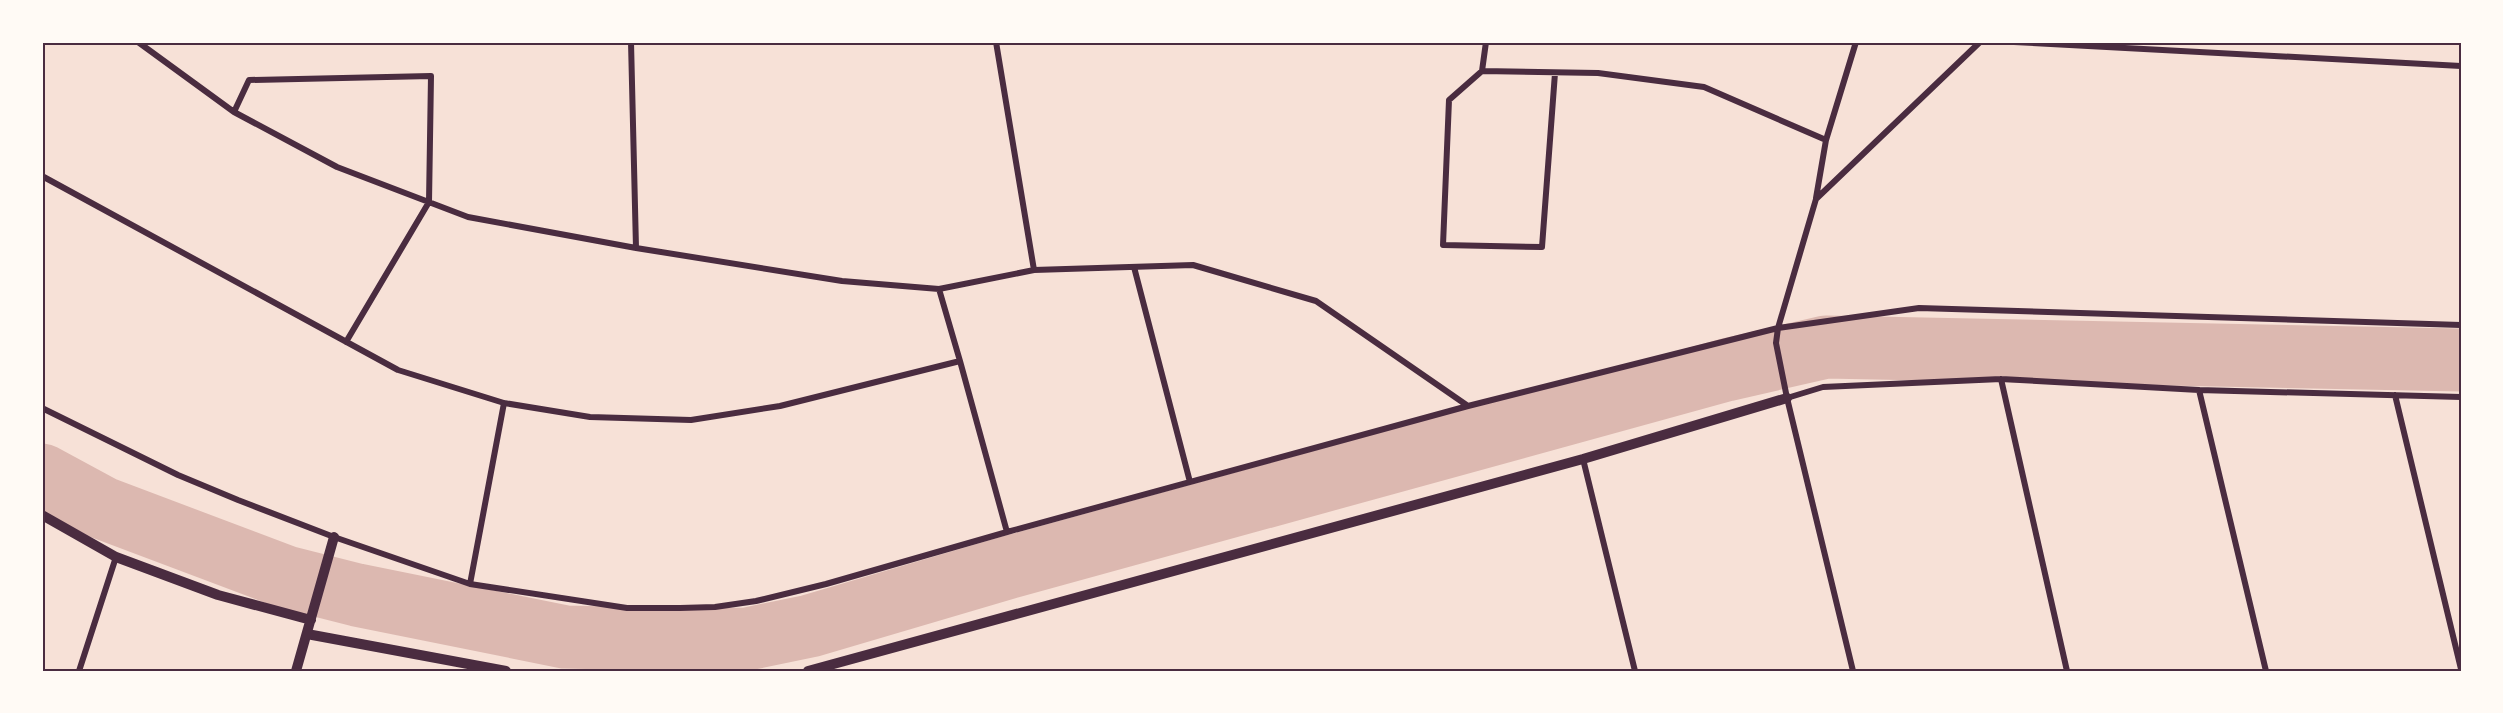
<svg xmlns="http://www.w3.org/2000/svg" width="2503" height="713" font-family="'Work Sans',sans-serif">
<rect width="100%" height="100%" fill="#f7e1d7"/>
<g fill="none" stroke-linecap="round" stroke-linejoin="round">
<path stroke="#dcb8b0" stroke-width="63" d="M 42,475 L 103,508 L 286,577 L 357,595 L 565,637 L 696,640 L 747,639 L 810,626 L 1010,567 L 1726,370 L 1826,347 L 2461,360"/>
<path stroke="#4a2c40" stroke-width="6" d="M 138,42 L 234,112 L 337,167 L 468,217 L 636,248 L 842,281 L 939,289 L 1034,270 L 1193,265 L 1316,301 L 1468,406
M 631,42 L 636,248
M 996,42 L 1034,270
M 1486,42 L 1482,71 L 1598,73 L 1704,87 L 1826,140
M 2014,42 L 2461,66
M 1482,71 L 1449,100 L 1443,245 L 1542,247 L 1555,73
M 234,112 L 249,80 L 431,76 L 429,202 L 346,342
M 42,176 L 398,370 L 504,403 L 590,417 L 691,420 L 780,406 L 960,361 L 1007,532
M 1816,198 L 1826,140 L 1856,42
M 1134,267 L 1190,482
M 939,289 L 960,361
M 2001,379 L 2067,671
M 2199,390 L 2266,671
M 2395,395 L 2461,669
M 1787,398 L 1823,387 L 2001,379 L 2199,390 L 2461,397
M 42,408 L 178,475 L 238,500 L 334,537 L 470,584 L 627,608 L 680,608 L 715,607 L 756,601 L 826,584 L 1007,532 L 1468,406 L 1778,328 L 1919,308 L 2461,325
M 1583,459 L 1635,671
M 470,584 L 504,403
M 79,671 L 116,557
M 1853,671 L 1787,398 L 1776,343 L 1778,328 L 1816,199 L 1980,42"/>
<path stroke="#4a2c40" stroke-width="10" d="M 42,515 L 116,557 L 218,595 L 311,620
M 307,634 L 506,671
M 296,671 L 334,537
M 808,671 L 1583,459 L 1787,398"/>
</g>
<rect width="2503" height="713" fill="none" stroke="#fffaf5" stroke-width="87"/>
<rect x="44" y="44" width="2416" height="626" fill="none" stroke="#4a2c40" stroke-width="2"/>
</svg>
